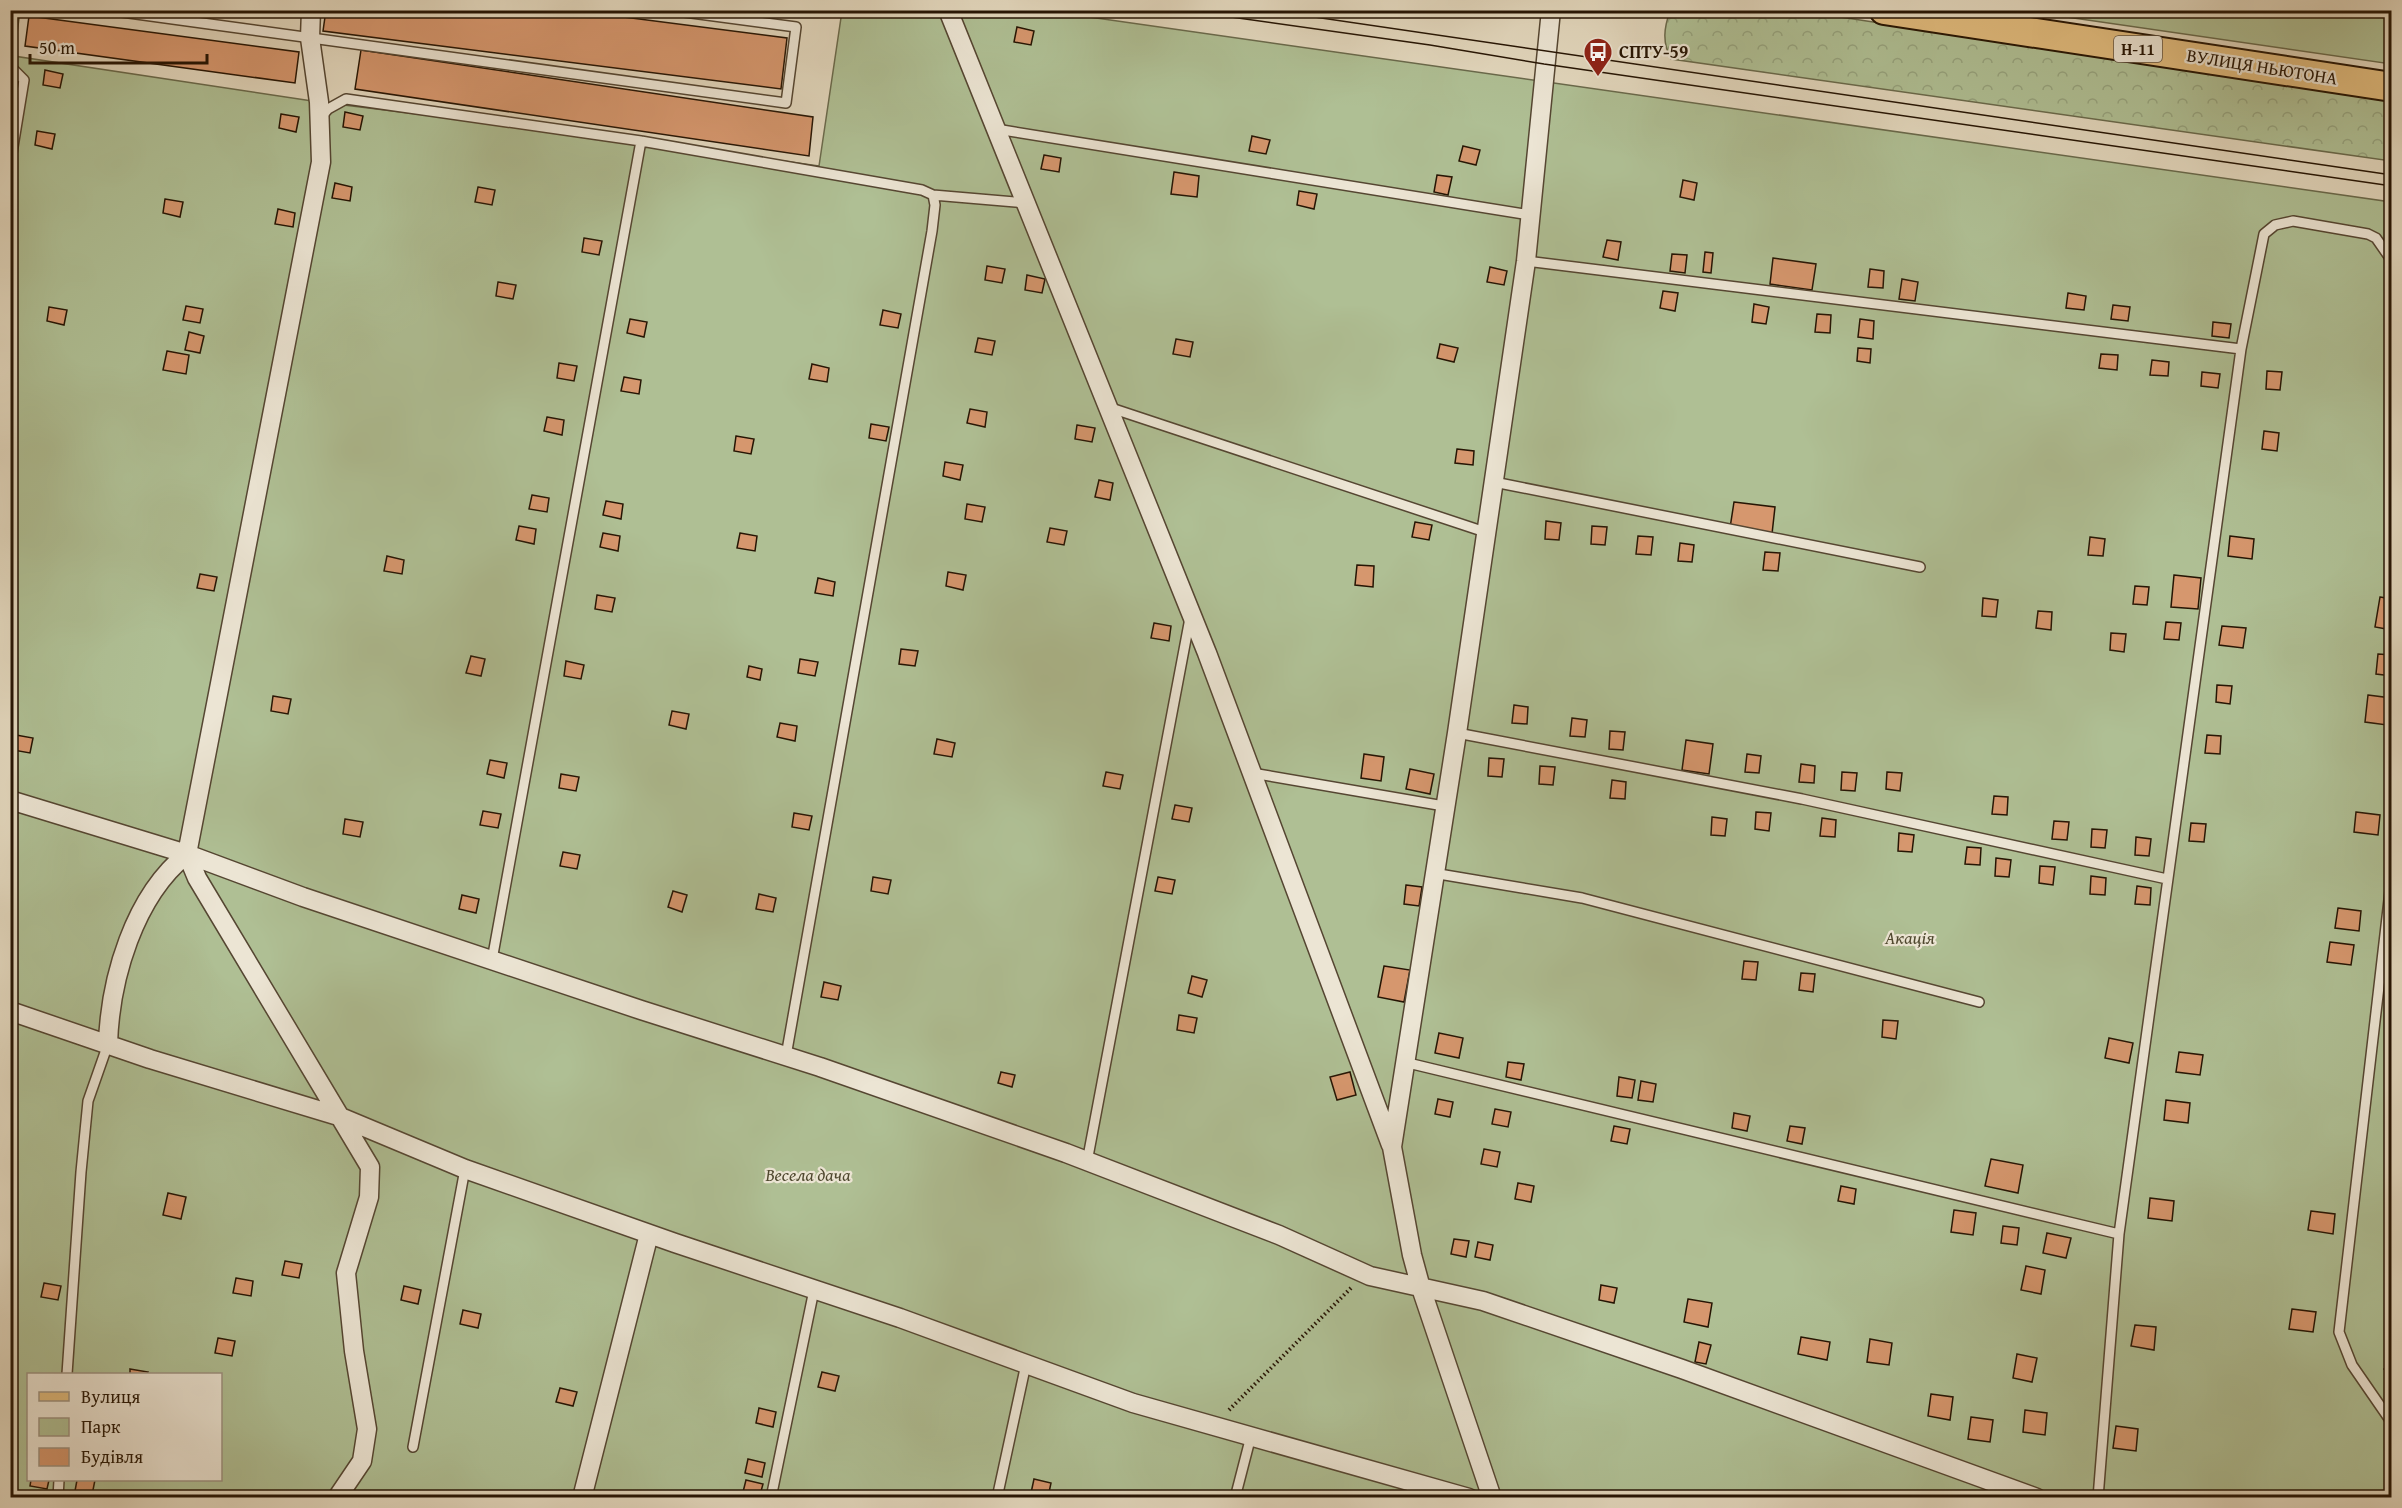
<svg xmlns="http://www.w3.org/2000/svg" width="2402" height="1508" font-family="'Gentium Book Plus',serif">
<defs>
<pattern id="forest-crowns" width="20" height="18" patternUnits="userSpaceOnUse" patternTransform="scale(1.5)"><rect width="20" height="18" fill="#afbf94"/><path d="M2 6a3 3 0 1 1 6 0M12 15a3 3 0 1 1 6 0" fill="none" stroke="#96a37e"/></pattern>
</defs>
<rect width="100%" height="100%" fill="#e2d7bd"/>
<filter id="stains"><feTurbulence type="fractalNoise" baseFrequency=".00333" numOctaves="4"/><feColorMatrix values="0 0 0 0 .2 0 0 0 0 .09 0 0 0 0 .02 0 0 0 .5 -.17"/></filter>
<radialGradient id="worn" r=".72"><stop offset=".6" stop-color="#630" stop-opacity="0"/><stop offset="1" stop-color="#630" stop-opacity=".3"/></radialGradient>
<path fill="url(#forest-crowns)" stroke="#6a6a4c" stroke-width="1.5" d="M 1670,11 L 1801,11 L 2391,101 L 2391,161 L 1671,59 C 1662,42 1664,28 1670,11 Z"/>
<path fill="#afbf94" stroke="#6a6a4c" stroke-width="1.5" fill-rule="evenodd" d="M 1040,10 L 2391,202 L 2391,1497 L 11,1497 L 10,11 L 20,11 L 14,56 L 319,102 L 641,141 L 819,166 L 842,11 ZM 28,1374 L 220,1374 L 220,1480 L 28,1480 Z
M 2025,11 L 2391,11 L 2391,64 Z"/>
<path fill="#d6976e" stroke="#261504" stroke-width="1.5" d="M 326,10 L 569,10 L 787,38 L 781,89 L 323,31 Z
M 29,16 L 299,52 L 295,83 L 25,46 Z
M 1017,27 L 1034,31 L 1031,45 L 1014,42 Z
M 361,50 L 813,117 L 809,156 L 355,89 Z
M 45,70 L 63,74 L 60,88 L 43,85 Z
M 345,112 L 363,116 L 360,130 L 343,127 Z
M 281,114 L 299,117 L 296,132 L 279,128 Z
M 37,131 L 55,134 L 52,149 L 35,145 Z
M 1252,136 L 1270,140 L 1266,154 L 1249,151 Z
M 1463,146 L 1480,150 L 1476,165 L 1459,161 Z
M 1044,155 L 1061,158 L 1059,172 L 1041,169 Z
M 1174,172 L 1199,176 L 1197,197 L 1171,194 Z
M 1437,175 L 1452,177 L 1448,195 L 1434,192 Z
M 1683,180 L 1697,183 L 1694,200 L 1680,197 Z
M 335,183 L 352,187 L 350,201 L 332,198 Z
M 478,187 L 495,190 L 492,205 L 475,202 Z
M 1299,191 L 1317,194 L 1314,209 L 1297,205 Z
M 165,199 L 183,202 L 180,217 L 163,213 Z
M 278,209 L 295,213 L 293,227 L 275,224 Z
M 584,238 L 602,241 L 599,255 L 582,252 Z
M 1607,240 L 1621,242 L 1618,260 L 1603,257 Z
M 1705,252 L 1713,253 L 1711,273 L 1703,272 Z
M 1672,254 L 1687,255 L 1685,273 L 1670,271 Z
M 1773,258 L 1816,264 L 1812,290 L 1770,284 Z
M 987,266 L 1005,269 L 1002,283 L 985,280 Z
M 1490,267 L 1507,271 L 1504,285 L 1487,282 Z
M 1870,269 L 1884,271 L 1883,288 L 1868,287 Z
M 1027,275 L 1045,279 L 1042,293 L 1025,290 Z
M 1902,279 L 1918,282 L 1915,301 L 1899,299 Z
M 498,282 L 516,285 L 513,299 L 496,296 Z
M 1663,291 L 1678,293 L 1675,311 L 1660,308 Z
M 2068,293 L 2086,296 L 2084,310 L 2066,308 Z
M 1754,304 L 1769,307 L 1766,324 L 1752,322 Z
M 2113,305 L 2130,307 L 2128,321 L 2111,319 Z
M 186,306 L 203,309 L 200,323 L 183,320 Z
M 49,307 L 67,310 L 64,325 L 47,321 Z
M 883,310 L 901,314 L 898,328 L 880,325 Z
M 1817,314 L 1831,315 L 1830,333 L 1815,332 Z
M 630,319 L 647,322 L 644,337 L 627,333 Z
M 1860,319 L 1874,321 L 1873,339 L 1858,337 Z
M 2213,322 L 2231,324 L 2229,338 L 2212,336 Z
M 189,332 L 204,336 L 200,353 L 185,350 Z
M 978,338 L 995,341 L 992,355 L 975,352 Z
M 1176,339 L 1193,342 L 1190,357 L 1173,354 Z
M 1440,344 L 1458,348 L 1454,362 L 1437,358 Z
M 1858,348 L 1871,349 L 1870,363 L 1857,361 Z
M 167,351 L 189,355 L 186,374 L 163,370 Z
M 2101,354 L 2118,355 L 2117,370 L 2099,368 Z
M 2152,360 L 2169,362 L 2168,376 L 2150,375 Z
M 559,363 L 577,366 L 574,381 L 557,378 Z
M 812,364 L 829,368 L 827,382 L 809,379 Z
M 2267,371 L 2282,372 L 2280,390 L 2266,389 Z
M 2202,372 L 2220,374 L 2218,388 L 2201,386 Z
M 624,377 L 641,380 L 639,394 L 621,391 Z
M 970,409 L 987,412 L 985,427 L 967,423 Z
M 547,417 L 564,420 L 562,435 L 544,431 Z
M 871,424 L 889,427 L 886,441 L 869,438 Z
M 1077,425 L 1095,428 L 1092,442 L 1075,439 Z
M 2264,431 L 2279,433 L 2277,451 L 2262,449 Z
M 736,436 L 754,439 L 751,454 L 734,451 Z
M 1457,449 L 1474,451 L 1473,465 L 1455,463 Z
M 945,462 L 963,465 L 960,480 L 943,476 Z
M 1099,480 L 1113,483 L 1110,500 L 1095,497 Z
M 532,495 L 549,498 L 547,512 L 529,509 Z
M 606,501 L 623,504 L 621,519 L 603,515 Z
M 1734,502 L 1775,507 L 1772,534 L 1730,528 Z
M 967,504 L 985,507 L 982,522 L 965,519 Z
M 1546,521 L 1561,523 L 1559,540 L 1545,539 Z
M 1415,522 L 1432,525 L 1429,540 L 1412,537 Z
M 519,526 L 536,529 L 534,544 L 516,540 Z
M 1592,526 L 1607,527 L 1605,545 L 1591,544 Z
M 1050,528 L 1067,531 L 1064,545 L 1047,542 Z
M 603,533 L 620,536 L 618,551 L 600,547 Z
M 740,533 L 757,536 L 755,551 L 737,548 Z
M 1638,536 L 1653,537 L 1651,555 L 1636,554 Z
M 2230,536 L 2254,539 L 2252,559 L 2228,556 Z
M 2090,537 L 2105,539 L 2103,556 L 2088,555 Z
M 1680,543 L 1694,545 L 1692,562 L 1678,561 Z
M 1765,552 L 1780,553 L 1778,571 L 1763,570 Z
M 387,556 L 404,560 L 402,574 L 384,571 Z
M 1357,565 L 1374,566 L 1373,587 L 1355,585 Z
M 948,572 L 966,575 L 963,590 L 946,586 Z
M 200,574 L 217,577 L 214,591 L 197,588 Z
M 2174,575 L 2201,578 L 2198,609 L 2171,607 Z
M 818,578 L 835,582 L 833,596 L 815,593 Z
M 2135,586 L 2149,587 L 2147,605 L 2133,604 Z
M 597,595 L 615,598 L 612,612 L 595,609 Z
M 2380,597 L 2392,599 L 2392,630 L 2375,627 Z
M 1983,598 L 1998,600 L 1996,617 L 1982,616 Z
M 2038,611 L 2052,612 L 2051,630 L 2036,628 Z
M 2166,622 L 2181,623 L 2179,640 L 2164,639 Z
M 1154,623 L 1171,626 L 1169,641 L 1151,638 Z
M 2222,626 L 2246,628 L 2243,648 L 2219,645 Z
M 2111,633 L 2126,634 L 2124,652 L 2110,650 Z
M 901,649 L 918,651 L 915,666 L 899,664 Z
M 2378,654 L 2392,655 L 2392,676 L 2376,674 Z
M 471,656 L 485,659 L 481,676 L 466,673 Z
M 800,659 L 818,662 L 815,676 L 798,673 Z
M 566,661 L 584,665 L 581,679 L 564,676 Z
M 749,666 L 762,669 L 760,680 L 747,677 Z
M 2217,685 L 2232,686 L 2230,704 L 2216,702 Z
M 2368,695 L 2391,698 L 2387,725 L 2365,722 Z
M 273,696 L 291,699 L 288,714 L 271,711 Z
M 1514,705 L 1528,707 L 1527,724 L 1512,723 Z
M 672,711 L 689,714 L 686,729 L 669,725 Z
M 1572,718 L 1587,720 L 1585,737 L 1570,736 Z
M 780,723 L 797,726 L 795,741 L 777,737 Z
M 1610,731 L 1625,732 L 1623,750 L 1609,749 Z
M 16,735 L 33,738 L 30,753 L 13,750 Z
M 2207,735 L 2221,736 L 2220,754 L 2205,753 Z
M 937,739 L 955,743 L 952,757 L 934,754 Z
M 1686,740 L 1713,744 L 1709,774 L 1682,770 Z
M 1364,754 L 1384,757 L 1381,781 L 1361,778 Z
M 1747,754 L 1761,756 L 1759,773 L 1745,772 Z
M 1489,758 L 1504,759 L 1502,777 L 1488,776 Z
M 490,760 L 507,763 L 504,778 L 487,774 Z
M 1801,764 L 1815,766 L 1814,783 L 1799,782 Z
M 1540,766 L 1555,767 L 1553,785 L 1539,784 Z
M 1410,769 L 1434,774 L 1430,794 L 1406,789 Z
M 1106,772 L 1123,775 L 1120,789 L 1103,786 Z
M 1842,772 L 1857,773 L 1855,791 L 1841,790 Z
M 1887,772 L 1902,773 L 1900,791 L 1886,789 Z
M 561,774 L 579,777 L 576,791 L 559,788 Z
M 1612,780 L 1626,782 L 1625,799 L 1610,798 Z
M 1994,796 L 2008,797 L 2007,815 L 1992,814 Z
M 1175,805 L 1192,808 L 1189,822 L 1172,819 Z
M 483,811 L 501,814 L 498,828 L 480,825 Z
M 1756,812 L 1771,813 L 1769,831 L 1755,829 Z
M 2356,812 L 2380,815 L 2378,835 L 2354,832 Z
M 794,813 L 812,816 L 809,830 L 792,827 Z
M 1712,817 L 1727,819 L 1725,836 L 1711,835 Z
M 1822,818 L 1836,820 L 1835,837 L 1820,836 Z
M 345,819 L 363,822 L 360,837 L 343,834 Z
M 2054,821 L 2069,822 L 2067,840 L 2052,839 Z
M 2191,823 L 2206,824 L 2204,842 L 2189,841 Z
M 2092,829 L 2107,830 L 2105,848 L 2091,847 Z
M 1899,833 L 1914,835 L 1912,852 L 1898,851 Z
M 2136,837 L 2151,839 L 2149,856 L 2135,855 Z
M 1967,847 L 1981,848 L 1980,865 L 1965,864 Z
M 563,852 L 580,855 L 577,869 L 560,866 Z
M 1996,858 L 2011,860 L 2009,877 L 1995,876 Z
M 2040,866 L 2055,867 L 2053,885 L 2039,883 Z
M 2091,876 L 2106,878 L 2105,895 L 2090,894 Z
M 873,877 L 891,880 L 888,894 L 871,891 Z
M 1158,877 L 1175,880 L 1172,894 L 1155,891 Z
M 1406,885 L 1422,887 L 1419,906 L 1404,904 Z
M 2137,886 L 2151,888 L 2150,905 L 2135,904 Z
M 673,891 L 687,895 L 682,912 L 668,907 Z
M 759,894 L 776,898 L 773,912 L 756,909 Z
M 462,895 L 479,899 L 476,913 L 459,909 Z
M 2338,908 L 2361,911 L 2359,931 L 2335,928 Z
M 2330,942 L 2354,945 L 2351,965 L 2327,962 Z
M 1744,961 L 1758,962 L 1756,980 L 1742,979 Z
M 1384,966 L 1410,970 L 1404,1002 L 1378,997 Z
M 1801,973 L 1815,974 L 1813,992 L 1799,990 Z
M 1192,976 L 1207,980 L 1202,997 L 1188,993 Z
M 824,982 L 841,986 L 838,1000 L 821,997 Z
M 1179,1015 L 1197,1018 L 1194,1033 L 1177,1030 Z
M 1883,1020 L 1898,1021 L 1896,1039 L 1882,1037 Z
M 1439,1033 L 1463,1038 L 1459,1058 L 1435,1053 Z
M 2109,1038 L 2133,1043 L 2129,1063 L 2105,1058 Z
M 2179,1052 L 2203,1055 L 2200,1075 L 2176,1072 Z
M 1508,1062 L 1524,1064 L 1521,1080 L 1506,1077 Z
M 1001,1072 L 1015,1075 L 1012,1087 L 998,1083 Z
M 1350,1072 L 1356,1095 L 1337,1100 L 1330,1077 Z
M 1619,1077 L 1635,1080 L 1632,1098 L 1617,1096 Z
M 1641,1081 L 1656,1084 L 1653,1102 L 1638,1100 Z
M 1438,1099 L 1453,1102 L 1450,1117 L 1435,1114 Z
M 2166,1100 L 2190,1103 L 2188,1123 L 2164,1120 Z
M 1495,1109 L 1511,1112 L 1508,1127 L 1492,1124 Z
M 1734,1113 L 1750,1116 L 1747,1131 L 1732,1128 Z
M 1614,1126 L 1630,1129 L 1627,1144 L 1611,1141 Z
M 1790,1126 L 1805,1128 L 1802,1144 L 1787,1141 Z
M 1484,1149 L 1500,1152 L 1497,1167 L 1481,1164 Z
M 1991,1159 L 2023,1165 L 2018,1193 L 1985,1186 Z
M 1518,1183 L 1534,1186 L 1531,1202 L 1515,1199 Z
M 1841,1186 L 1856,1189 L 1854,1204 L 1838,1201 Z
M 168,1193 L 186,1197 L 181,1219 L 163,1215 Z
M 2150,1198 L 2174,1201 L 2172,1221 L 2148,1218 Z
M 1954,1210 L 1976,1213 L 1973,1235 L 1951,1232 Z
M 2311,1211 L 2335,1214 L 2333,1234 L 2308,1230 Z
M 2003,1226 L 2019,1228 L 2017,1245 L 2001,1243 Z
M 2047,1233 L 2071,1238 L 2066,1258 L 2043,1253 Z
M 1454,1239 L 1469,1241 L 1466,1257 L 1451,1254 Z
M 1478,1242 L 1493,1245 L 1490,1260 L 1475,1257 Z
M 285,1261 L 302,1264 L 299,1278 L 282,1275 Z
M 2026,1266 L 2045,1270 L 2041,1294 L 2021,1290 Z
M 236,1278 L 253,1281 L 251,1296 L 233,1293 Z
M 44,1283 L 61,1286 L 58,1300 L 41,1297 Z
M 1601,1285 L 1617,1288 L 1614,1303 L 1599,1300 Z
M 404,1286 L 421,1290 L 418,1304 L 401,1300 Z
M 1688,1299 L 1712,1303 L 1708,1327 L 1684,1322 Z
M 2292,1309 L 2316,1312 L 2313,1332 L 2289,1329 Z
M 463,1310 L 481,1314 L 478,1328 L 460,1324 Z
M 2135,1325 L 2156,1327 L 2154,1350 L 2131,1346 Z
M 1801,1337 L 1830,1342 L 1827,1360 L 1798,1354 Z
M 218,1338 L 235,1341 L 232,1356 L 215,1353 Z
M 1870,1339 L 1892,1343 L 1889,1365 L 1867,1362 Z
M 1699,1342 L 1711,1345 L 1706,1364 L 1695,1362 Z
M 2017,1354 L 2037,1358 L 2032,1382 L 2013,1378 Z
M 2392,1362 L 2392,1377 L 2384,1369 Z
M 130,1369 L 148,1372 L 147,1374 L 130,1374 Z
M 822,1372 L 839,1376 L 835,1391 L 818,1387 Z
M 560,1388 L 577,1392 L 573,1406 L 556,1402 Z
M 1931,1394 L 1953,1397 L 1950,1420 L 1928,1416 Z
M 759,1408 L 776,1412 L 773,1427 L 756,1423 Z
M 2025,1410 L 2047,1413 L 2045,1435 L 2023,1432 Z
M 1971,1417 L 1993,1420 L 1990,1442 L 1968,1439 Z
M 2116,1426 L 2138,1429 L 2136,1451 L 2113,1448 Z
M 748,1459 L 765,1463 L 762,1477 L 745,1473 Z
M 1034,1479 L 1051,1483 L 1048,1497 L 1031,1493 Z
M 31,1480 L 49,1480 L 47,1489 L 30,1486 Z
M 77,1480 L 95,1480 L 92,1495 L 75,1491 Z
M 746,1480 L 763,1484 L 760,1495 L 743,1492 Z"/>
<g fill="none" stroke-linecap="round" stroke-linejoin="round">
<g stroke="#554632" stroke-width="12">
<path id="service" d="M 107,10 L 786,103 L 796,27 L 669,10
M 10,66 L 24,80 L 10,165
M 322,116 L 328,109 L 346,99 L 641,141 L 922,190 L 933,195 L 935,205 L 932,231 L 786,1056
M 996,129 L 1530,215
M 933,195 L 1026,203
M 1526,261 L 2241,349
M 1108,407 L 1485,532
M 1494,482 L 1920,567
M 1457,733 L 1802,799 L 2167,879
M 1252,773 L 1444,806
M 1433,873 L 1582,898 L 1979,1002
M 2392,874 L 2339,1332 L 2352,1365 L 2392,1423
M 492,960 L 641,141
M 1404,1062 L 2119,1234
M 1087,1162 L 1190,618
M 67,1374 L 81,1172 L 88,1101 L 108,1044
M 413,1447 L 465,1169
M 58,1498 L 59,1480
M 771,1498 L 814,1290
M 997,1498 L 1026,1364
M 1235,1498 L 1251,1436
M 2098,1498 L 2119,1234 L 2241,349 L 2264,234 L 2275,225 L 2293,221 L 2368,234 L 2376,238 L 2392,261"/>
</g>
<g stroke="#554632" stroke-width="21">
<path id="minor" d="M 311,10 L 310,38 L 319,102 L 321,162 L 187,854 L 197,878 L 370,1167 L 369,1197 L 346,1273 L 354,1351 L 367,1429 L 362,1461 L 337,1498
M 948,10 L 1207,653 L 1391,1145
M 10,800 L 187,854 L 303,897 L 641,1010 L 820,1067 L 1066,1153 L 1279,1235 L 1370,1276 L 1483,1301 L 1682,1369 L 2037,1498
M 10,1011 L 150,1059 L 338,1116 L 465,1169 L 675,1243 L 900,1318 L 1133,1403 L 1469,1498
M 108,1044 C 110,979 134,896 187,854
M 582,1498 L 649,1234
M 1492,1498 L 1421,1288 L 1412,1255 L 1392,1147 L 1457,733 L 1526,261 L 1551,10"/>
</g>
<g stroke="#261504" stroke-width="32">
<path id="primary" d="M 1884,10 L 2392,87"/>
</g>
<path stroke="#261504" stroke-width="4" stroke-dasharray="1.5 3" stroke-linecap="butt" d="M 1229,1410 L 1351,1288"/>
<use href="#service" stroke="#ece5d4" stroke-width="9"/>
<use href="#minor" stroke="#ece5d4" stroke-width="18"/>
<use href="#primary" stroke="#e1bc7e" stroke-width="28"/>
<path stroke="#261504" stroke-width="1.5" d="M 1181,10 L 1430,45 L 1544,64 L 2392,186
M 1267,10 L 2392,175"/>
</g>
<defs>
<g id="bus-pin" transform="scale(1.5)"><path d="M0 17L-7.5 6A9.5 9.5 0 1 1 7.5 6Z" fill="#8f2418" stroke="#ece5d4"/><path d="M-5-6H5V4H4V6H2V4H-2V6H-4V4H-5ZM-3.5-4V0h7V-4ZM-3.5 1.2v1.5H-2V1.2ZM2 1.2v1.5H3.5V1.2Z" fill="#fff"/></g>
</defs>
<g fill-rule="evenodd">
<use href="#bus-pin" x="1598" y="52"/>
</g>
<g text-anchor="middle" stroke-width="4.5" stroke-linejoin="round" paint-order="stroke">
<rect fill="#ece5d4" stroke="#615342" stroke-width="1.5" x="2114" y="36" width="48" height="26" rx="4.5"/>
<g font-size="16" font-weight="bold" fill="#261504">
<text x="2138" y="55">Н-11</text>
</g>
<g font-size="18" font-weight="bold" fill="#261504" stroke="#ece5d4" text-anchor="start">
<text x="1619" y="58">СПТУ-59</text>
</g>
<g font-size="18" fill="#261504" stroke="#ece5d4">
<text transform="translate(2262 67) rotate(9)" y="6">ВУЛИЦЯ НЬЮТОНА</text>
</g>
<g font-size="18" font-style="italic" fill="#4f482f" stroke="#ece5d4">
<text x="1910" y="944">Акація</text>
<text x="808" y="1181">Весела дача</text>
</g>
</g>
<rect width="2402" height="1508" fill="none" stroke="#e2d7bd" stroke-width="36"/>
<rect x="12" y="12" width="2378" height="1484" fill="none" stroke="#261504" stroke-width="3"/>
<rect x="18" y="18" width="2366" height="1472" fill="none" stroke="#261504" stroke-width="1.5"/>
<rect x="27" y="1373" width="195" height="108" fill="#ece5d4" stroke="#9d9281" stroke-width="1.5"/>
<rect x="39" y="1392" width="30" height="9" fill="#e1bc7e" stroke="#9d9281" stroke-width="1.5"/>
<text x="81" y="1403" font-size="18" fill="#261504">Вулиця</text>
<rect x="39" y="1418" width="30" height="18" fill="#afbf94" stroke="#9d9281" stroke-width="1.5"/>
<text x="81" y="1433" font-size="18" fill="#261504">Парк</text>
<rect x="39" y="1448" width="30" height="18" fill="#d6976e" stroke="#9d9281" stroke-width="1.5"/>
<text x="81" y="1463" font-size="18" fill="#261504">Будівля</text>
<path d="M30 54v9h177v-9" fill="none" stroke="#261504" stroke-width="3"/>
<text x="39" y="54" font-size="18" fill="#261504" stroke="#ece5d4" stroke-width="4.5" paint-order="stroke">50 m</text>
<rect width="100%" height="100%" filter="url(#stains)"/>
<rect width="100%" height="100%" fill="url(#worn)"/>
</svg>
